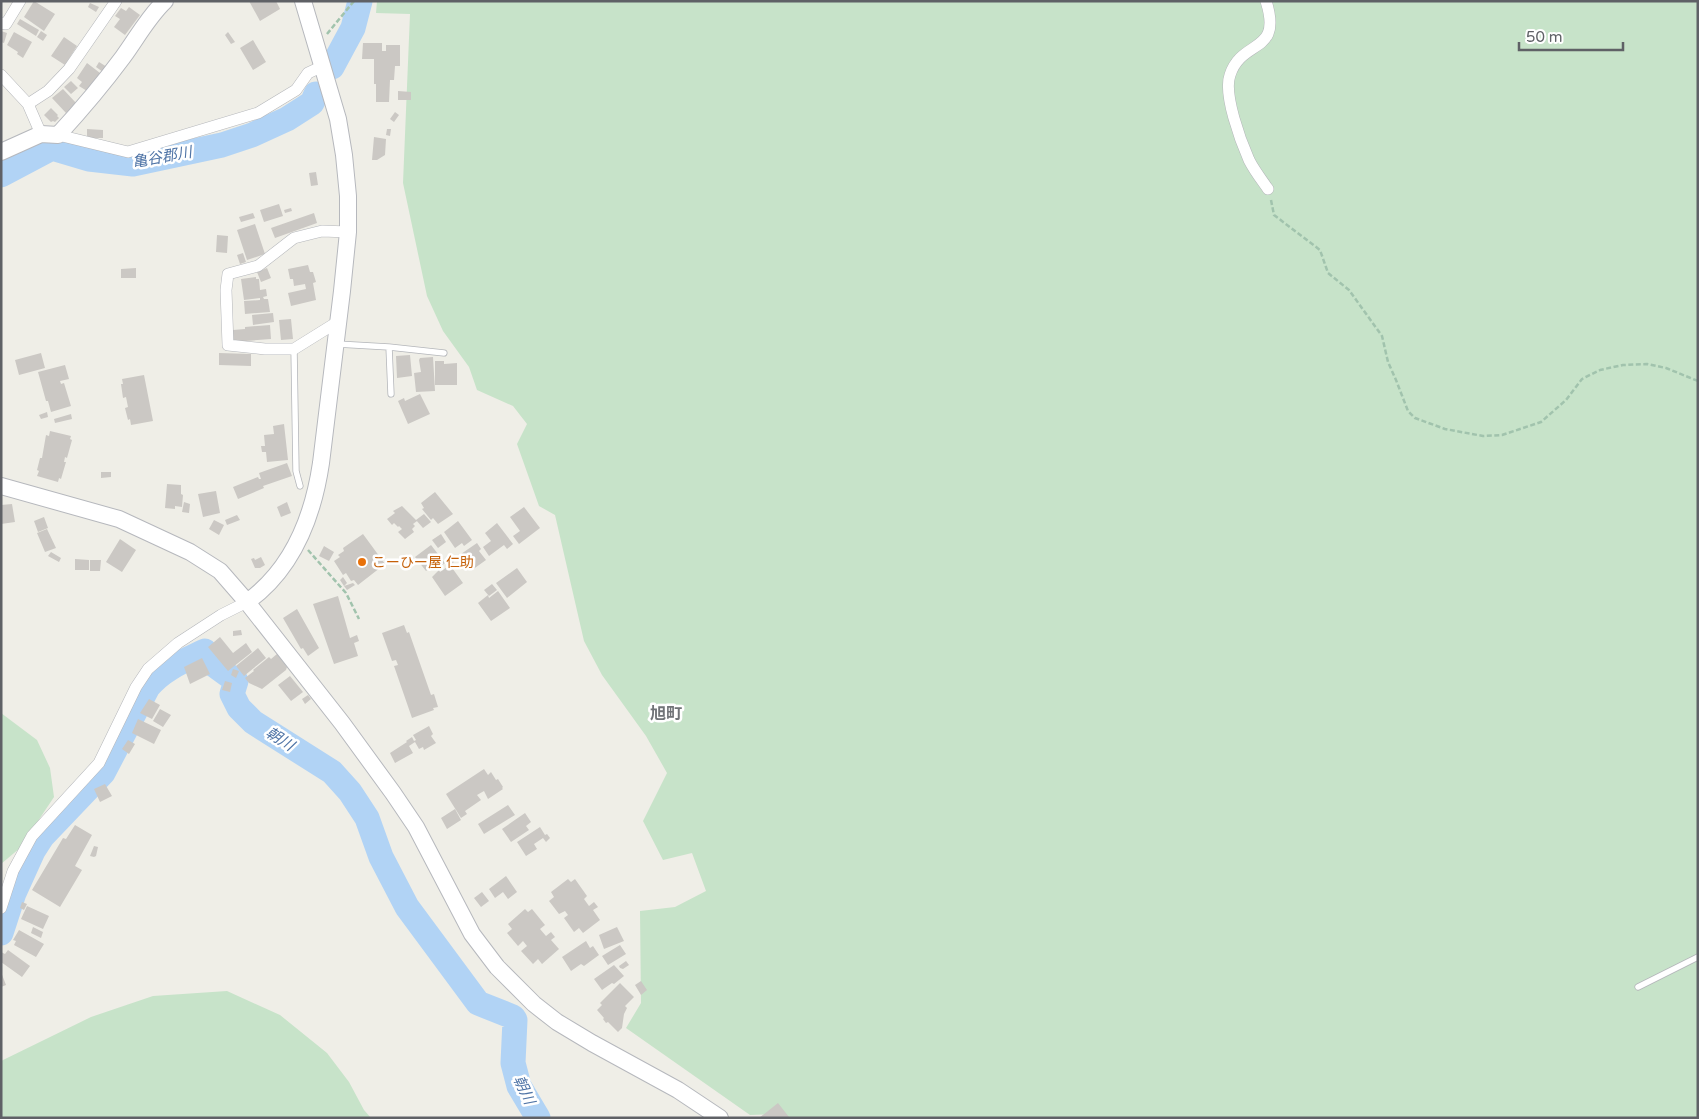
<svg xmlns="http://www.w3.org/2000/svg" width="1699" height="1119" font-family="'Varela Round','Noto Sans JP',sans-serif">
<rect width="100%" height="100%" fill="#efeee7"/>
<path fill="#c7e3c9" d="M 377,1 L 1698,1 L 1698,1118 L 784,1118 L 783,1114 L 750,1115 L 626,1028 L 641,1003 L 640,911 L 675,907 L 706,891 L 692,853 L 663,860 L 643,821 L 667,773 L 646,736 L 602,675 L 584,641 L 555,515 L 539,506 L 517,444 L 527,424 L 513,406 L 477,390 L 469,367 L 443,331 L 427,296 L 403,183 L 410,14 L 376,13 Z
M 1,713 L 37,740 L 50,768 L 54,797 L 20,848 L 1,864 Z
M 227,991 L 280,1015 L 327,1053 L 349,1082 L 364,1110 L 371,1118 L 1,1118 L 1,1061 L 91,1017 L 153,996 Z"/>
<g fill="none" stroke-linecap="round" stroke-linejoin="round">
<path stroke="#b1d3f5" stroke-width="25" d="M 332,67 L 353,28 L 360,1
M 1,175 L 52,148 L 89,159 L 133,164 L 222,145 L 252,135 L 287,119 L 312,103 L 316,94
M 1,933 L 14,893 L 33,851 L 42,837 L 103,773 L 148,687 C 164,668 184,661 205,651 L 214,665 L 236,681 L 232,694 L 239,708 L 253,722 L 332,772 L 350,792 L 367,818 L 381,857 L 407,907 L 478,1003 L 513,1017 L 515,1020 L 513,1063 L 519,1086 L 538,1118"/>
</g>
<path fill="#cbc8c4" d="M 34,1 L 55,14 L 44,31 L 24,17 Z
M 249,1 L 276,1 L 280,9 L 260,21 Z
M 90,3 L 99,7 L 96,12 L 88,7 Z
M 129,7 L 140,15 L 125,35 L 114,27 L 120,19 L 115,16 L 121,8 L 126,11 Z
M 20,19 L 39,30 L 36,36 L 17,24 Z
M 1,31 L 7,33 L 4,43 L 1,42 Z
M 41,31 L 47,35 L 43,41 L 37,37 Z
M 14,32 L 32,42 L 23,58 L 17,54 L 18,52 L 7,45 Z
M 228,32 L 235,42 L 231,44 L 225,35 Z
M 64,37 L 77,46 L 65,65 L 51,56 Z
M 253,40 L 266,62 L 253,70 L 240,48 Z
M 363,43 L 382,43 L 382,51 L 386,51 L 386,45 L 400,45 L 400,66 L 395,66 L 394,80 L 390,80 L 389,102 L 376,102 L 376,84 L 374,84 L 374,59 L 362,59 Z
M 99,62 L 107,67 L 103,72 L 96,67 Z
M 87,63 L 100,73 L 87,91 L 79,86 L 82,82 L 77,78 Z
M 71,81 L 78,88 L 71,94 L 64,87 Z
M 63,89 L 77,104 L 66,113 L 52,98 Z
M 398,91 L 411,92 L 411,100 L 398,100 Z
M 51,108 L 58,115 L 57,116 L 59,118 L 55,122 L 53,121 L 51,122 L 44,115 Z
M 395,112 L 399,115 L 394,122 L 390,119 Z
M 87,129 L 103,130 L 103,138 L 87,138 Z
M 387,129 L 391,129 L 390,136 L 386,135 Z
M 374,137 L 386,139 L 385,155 L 377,160 L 372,160 Z
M 316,172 L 318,185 L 311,186 L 309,173 Z
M 279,204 L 283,216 L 264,222 L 260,210 Z
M 291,208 L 292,211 L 285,213 L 284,210 Z
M 253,213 L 255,218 L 241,222 L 239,217 Z
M 314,213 L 317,223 L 275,238 L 271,228 Z
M 255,224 L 265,254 L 247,260 L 237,230 Z
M 217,235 L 228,236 L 227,253 L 216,252 Z
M 243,253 L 246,262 L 240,264 L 237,255 Z
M 308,265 L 310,272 L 313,272 L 316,282 L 313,283 L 316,300 L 291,306 L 288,293 L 306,289 L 305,284 L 294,286 L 293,279 L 290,279 L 288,269 Z
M 136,268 L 136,278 L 121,278 L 121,269 Z
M 267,268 L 271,278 L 261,282 L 257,272 Z
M 256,277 L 256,279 L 259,279 L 260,290 L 266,289 L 267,296 L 263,297 L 264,299 L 268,299 L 270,312 L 245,314 L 244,301 L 260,300 L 260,298 L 244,300 L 241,279 Z
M 273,313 L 274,322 L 253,325 L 252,315 Z
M 291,319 L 293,339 L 281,340 L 279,320 Z
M 270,325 L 271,339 L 233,342 L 233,330 L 245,329 L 245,327 Z
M 41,353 L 45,368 L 19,375 L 15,360 Z
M 219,353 L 251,354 L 251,366 L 219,365 Z
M 410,355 L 412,376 L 397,378 L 396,356 Z
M 433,357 L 435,391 L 416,392 L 414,373 L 421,372 L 419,360 L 420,358 Z
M 435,361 L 444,361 L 444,364 L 457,363 L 457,385 L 435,385 Z
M 65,365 L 69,379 L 60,381 L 61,384 L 64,383 L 71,406 L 51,412 L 48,401 L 46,401 L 38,372 Z
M 144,375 L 153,421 L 131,425 L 130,419 L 128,420 L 125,408 L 128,407 L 126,397 L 123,398 L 121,384 L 123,384 L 122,379 Z
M 420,394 L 430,414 L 408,424 L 398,401 L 404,398 L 405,401 Z
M 47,412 L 48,417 L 41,419 L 39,415 Z
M 71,414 L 72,419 L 55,423 L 54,419 Z
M 284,424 L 288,460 L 267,462 L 266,452 L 262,452 L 261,446 L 265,446 L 264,435 L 274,434 L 273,426 Z
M 50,431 L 71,436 L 70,439 L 72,440 L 67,458 L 65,457 L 64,462 L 66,462 L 61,479 L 59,478 L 58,482 L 37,476 L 39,471 L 37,470 L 40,458 L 42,458 L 46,435 L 49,436 Z
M 287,463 L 292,476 L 263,486 L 264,488 L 238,499 L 233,487 L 258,477 L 259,479 L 261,479 L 259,473 Z
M 101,472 L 111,472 L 111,477 L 101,478 Z
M 167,484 L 181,485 L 181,494 L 183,495 L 182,507 L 175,506 L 175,509 L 165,508 Z
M 216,491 L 220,513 L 203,517 L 198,494 Z
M 435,492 L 453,514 L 438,524 L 433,518 L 431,520 L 422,509 L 424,508 L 421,503 Z
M 184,502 L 190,504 L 189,513 L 182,512 Z
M 287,502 L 291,513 L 281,517 L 277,507 Z
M 12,504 L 15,522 L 1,524 L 1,505 Z
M 402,506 L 417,521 L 413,524 L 415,526 L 412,529 L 414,532 L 405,539 L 398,532 L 402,529 L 399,526 L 398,527 L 394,523 L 392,525 L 387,519 L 395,513 L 393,511 Z
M 524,507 L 540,528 L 519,544 L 513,536 L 520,531 L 510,517 Z
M 424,514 L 431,522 L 423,528 L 416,520 Z
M 237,515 L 240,520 L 227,525 L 225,520 Z
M 44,517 L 48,528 L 38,532 L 34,521 Z
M 214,520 L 224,525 L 219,535 L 209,529 Z
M 458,521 L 472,540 L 464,546 L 462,543 L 455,548 L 444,532 Z
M 497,523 L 513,544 L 507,549 L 504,545 L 489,556 L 483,547 L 491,541 L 485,533 Z
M 47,529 L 56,548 L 45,552 L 37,533 Z
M 363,534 L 385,564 L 358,585 L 354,580 L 351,581 L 346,573 L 343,575 L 334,561 L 340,557 L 338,555 L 344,551 L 343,548 Z
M 441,534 L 446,542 L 438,548 L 432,540 Z
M 120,539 L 136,550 L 122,572 L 106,562 Z
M 477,543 L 481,549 L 479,551 L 486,560 L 472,570 L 461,554 Z
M 431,545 L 445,563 L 436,570 L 433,565 L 426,571 L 415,557 Z
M 324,546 L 334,552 L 329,561 L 319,556 Z
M 51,552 L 61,558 L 59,562 L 48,556 Z
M 261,557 L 265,565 L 260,568 L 255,568 L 251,559 L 254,558 L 255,560 Z
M 75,559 L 89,560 L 89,570 L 75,570 Z
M 452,559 L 454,562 L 450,565 L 463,583 L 445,596 L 432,577 L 439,570 L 440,572 L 450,565 L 447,562 Z
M 90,560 L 101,560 L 100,571 L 90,571 Z
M 517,568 L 527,582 L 507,598 L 496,583 Z
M 343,577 L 347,583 L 344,586 L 340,580 Z
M 353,583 L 355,585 L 347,590 L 344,586 Z
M 492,584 L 497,590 L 489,596 L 484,590 Z
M 498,591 L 510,608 L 491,621 L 478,603 L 488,595 L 489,598 Z
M 338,596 L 350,638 L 357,635 L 359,641 L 354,643 L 358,656 L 334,664 L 313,604 Z
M 297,609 L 319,648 L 308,656 L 303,648 L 301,649 L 283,618 Z
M 404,625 L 407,633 L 409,632 L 431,695 L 434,694 L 438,707 L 433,708 L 434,710 L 412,718 L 394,666 L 398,665 L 396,660 L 392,661 L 382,633 Z
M 241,630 L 242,635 L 233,636 L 233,631 Z
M 220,637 L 233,653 L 246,643 L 252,652 L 228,671 L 208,647 Z
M 258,648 L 266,658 L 244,676 L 236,666 Z
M 277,654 L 287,667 L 286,670 L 262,689 L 249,683 L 245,678 L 254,671 L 253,670 L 269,657 L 271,659 Z
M 202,658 L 210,674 L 190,684 L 184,667 Z
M 233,669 L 239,671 L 236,678 L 231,675 Z
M 290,676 L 303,692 L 291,701 L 278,685 Z
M 225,681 L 232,683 L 230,692 L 222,690 Z
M 308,695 L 311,699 L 305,704 L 302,699 Z
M 149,699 L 160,705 L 152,719 L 140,713 Z
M 160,709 L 171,715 L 163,727 L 153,721 Z
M 138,719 L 161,730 L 154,744 L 132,733 Z
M 429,726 L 433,734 L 431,736 L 436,743 L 424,750 L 423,747 L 419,749 L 415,742 L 409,746 L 413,753 L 395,763 L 390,753 L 407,742 L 406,741 L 412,737 L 414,741 L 416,740 L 413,735 Z
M 128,740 L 135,744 L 129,754 L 122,749 Z
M 484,769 L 488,775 L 491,772 L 496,780 L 498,779 L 503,787 L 502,788 L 503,789 L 488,799 L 484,791 L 477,795 L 481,800 L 465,811 L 467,814 L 461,818 L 446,794 Z
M 105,784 L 112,796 L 100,802 L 94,789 Z
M 508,805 L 515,815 L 484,834 L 478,824 Z
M 455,809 L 461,820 L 447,829 L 441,818 Z
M 525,813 L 531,822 L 526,826 L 529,830 L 511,842 L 502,829 Z
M 75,825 L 92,835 L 75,866 L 82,870 L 60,907 L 32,890 L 63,838 L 66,839 Z
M 540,827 L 545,835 L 547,834 L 550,838 L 546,842 L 543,838 L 534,844 L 537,849 L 526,856 L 517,842 Z
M 94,846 L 98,847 L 96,856 L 94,857 L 90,856 Z
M 506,876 L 517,892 L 508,899 L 503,892 L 495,898 L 489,889 Z
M 568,879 L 571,882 L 575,879 L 587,896 L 584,899 L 589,906 L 594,902 L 598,907 L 593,910 L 600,920 L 583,933 L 579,928 L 574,932 L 564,918 L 568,915 L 565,911 L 559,914 L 549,901 L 554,897 L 551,892 Z
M 482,892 L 489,901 L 481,907 L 474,898 Z
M 22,902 L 27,904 L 24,910 L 20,908 Z
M 27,906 L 49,916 L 43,929 L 21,919 Z
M 525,909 L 528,912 L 532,909 L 545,925 L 540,929 L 546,936 L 551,932 L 555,937 L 551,940 L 559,949 L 542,964 L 538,959 L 533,964 L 521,951 L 527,946 L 523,941 L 518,946 L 507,933 L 512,929 L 508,924 Z
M 33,927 L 43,932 L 41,938 L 31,933 Z
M 617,927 L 624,941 L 604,949 L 599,935 Z
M 19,930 L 44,944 L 36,957 L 14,945 L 16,941 L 13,940 Z
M 586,941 L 590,948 L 593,946 L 599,955 L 584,966 L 581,964 L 571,971 L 562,957 Z
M 620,945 L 626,954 L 608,965 L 602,956 Z
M 8,950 L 30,966 L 22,977 L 1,962 L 1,952 L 5,954 Z
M 626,961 L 629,965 L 623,969 L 620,968 L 619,966 Z
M 614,965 L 624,976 L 614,984 L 612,983 L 602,990 L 594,979 Z
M 1,972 L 6,985 L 1,987 Z
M 641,981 L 647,990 L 641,995 L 635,985 Z
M 620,983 L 634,997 L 625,1006 L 627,1008 L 624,1014 L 622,1028 L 618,1032 L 608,1022 L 606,1023 L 603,1019 L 604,1018 L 597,1010 L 602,1005 L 600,1003 Z
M 778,1103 L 789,1117 L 759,1118 Z"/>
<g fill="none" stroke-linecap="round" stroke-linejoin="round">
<g stroke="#b4b6ba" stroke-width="7">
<path id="lane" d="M 337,344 L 389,347 L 444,353
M 389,347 L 391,394
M 294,349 L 296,471 L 300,486
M 1638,987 L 1698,957"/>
</g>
<g stroke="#b4b6ba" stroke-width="12">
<path id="street" d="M 1266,1 C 1283,55 1242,38 1230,75 C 1223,94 1241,142 1249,160 C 1254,170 1261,179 1268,189
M 1,23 L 6,24 L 20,1
M 1,75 L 28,104 L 41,134
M 28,104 L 48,91 L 69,69 L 116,1
M 58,135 L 128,152 L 258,113 L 296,90 L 308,73 L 323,66
M 339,321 L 294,349 L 265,349 L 228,345 L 226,290 L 228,274 L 258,266 L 294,238 L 322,231 L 348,232
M 1,908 L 13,871 L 32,836 L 99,763 L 136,687 L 148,669 L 178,643 L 221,615 L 247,602"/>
</g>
<g stroke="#b6b8bd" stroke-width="18">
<path id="secondary" d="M 1,152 L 41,134 L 58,135 C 81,110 103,84 123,57 C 137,38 148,17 165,1
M 1,486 L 119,519 L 190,552 L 220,571 L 247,602 L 342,723 L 393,793 L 416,827 L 472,934 L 497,967 L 534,1004 L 557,1022 L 592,1043 L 678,1090 L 720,1118
M 247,602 C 293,569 313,517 321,463 L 342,291 L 348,232 L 348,196 L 344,155 L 338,119 L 303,1"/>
</g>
<path stroke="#a1c3ad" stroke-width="2.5" stroke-dasharray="5 2.5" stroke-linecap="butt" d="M 327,34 L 354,1
M 1271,200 L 1274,215 L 1320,250 L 1328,273 L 1349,290 L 1382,336 L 1388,362 L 1396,380 L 1408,411 L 1415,418 L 1445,429 L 1483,436 L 1502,435 L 1541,422 L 1566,400 L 1582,379 L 1600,370 L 1623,365 L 1647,364 L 1666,368 L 1698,381
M 308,550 L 346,593 L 359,619"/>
<use href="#lane" stroke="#fff" stroke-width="5.5"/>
<use href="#street" stroke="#fff" stroke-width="11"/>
<use href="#secondary" stroke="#fff" stroke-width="16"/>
</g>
<circle fill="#e8710a" stroke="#fff" stroke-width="2" cx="362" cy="562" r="5"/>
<g text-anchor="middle" stroke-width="5" stroke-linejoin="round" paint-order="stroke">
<g font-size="14" fill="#c56008" stroke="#fff" text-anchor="start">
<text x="372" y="567">こーひー屋 仁助</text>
</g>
<g font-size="15" font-style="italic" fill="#4f74a6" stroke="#fff">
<text transform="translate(162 157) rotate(-10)" y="5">亀谷郡川</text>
<text transform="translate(280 739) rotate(32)" y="5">朝川</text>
<text transform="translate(524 1090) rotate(65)" y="5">朝川</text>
</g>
<g font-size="16" font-weight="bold" fill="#707377" stroke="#fff">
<text x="666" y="719">旭町</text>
</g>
</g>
<rect width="1699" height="1119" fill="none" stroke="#5f6166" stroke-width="5"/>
<path d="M1519 42v8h104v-8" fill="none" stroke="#5f6166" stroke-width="2.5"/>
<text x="1526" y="42" font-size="15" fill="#5f6166" stroke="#ffffff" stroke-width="4" paint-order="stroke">50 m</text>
</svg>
